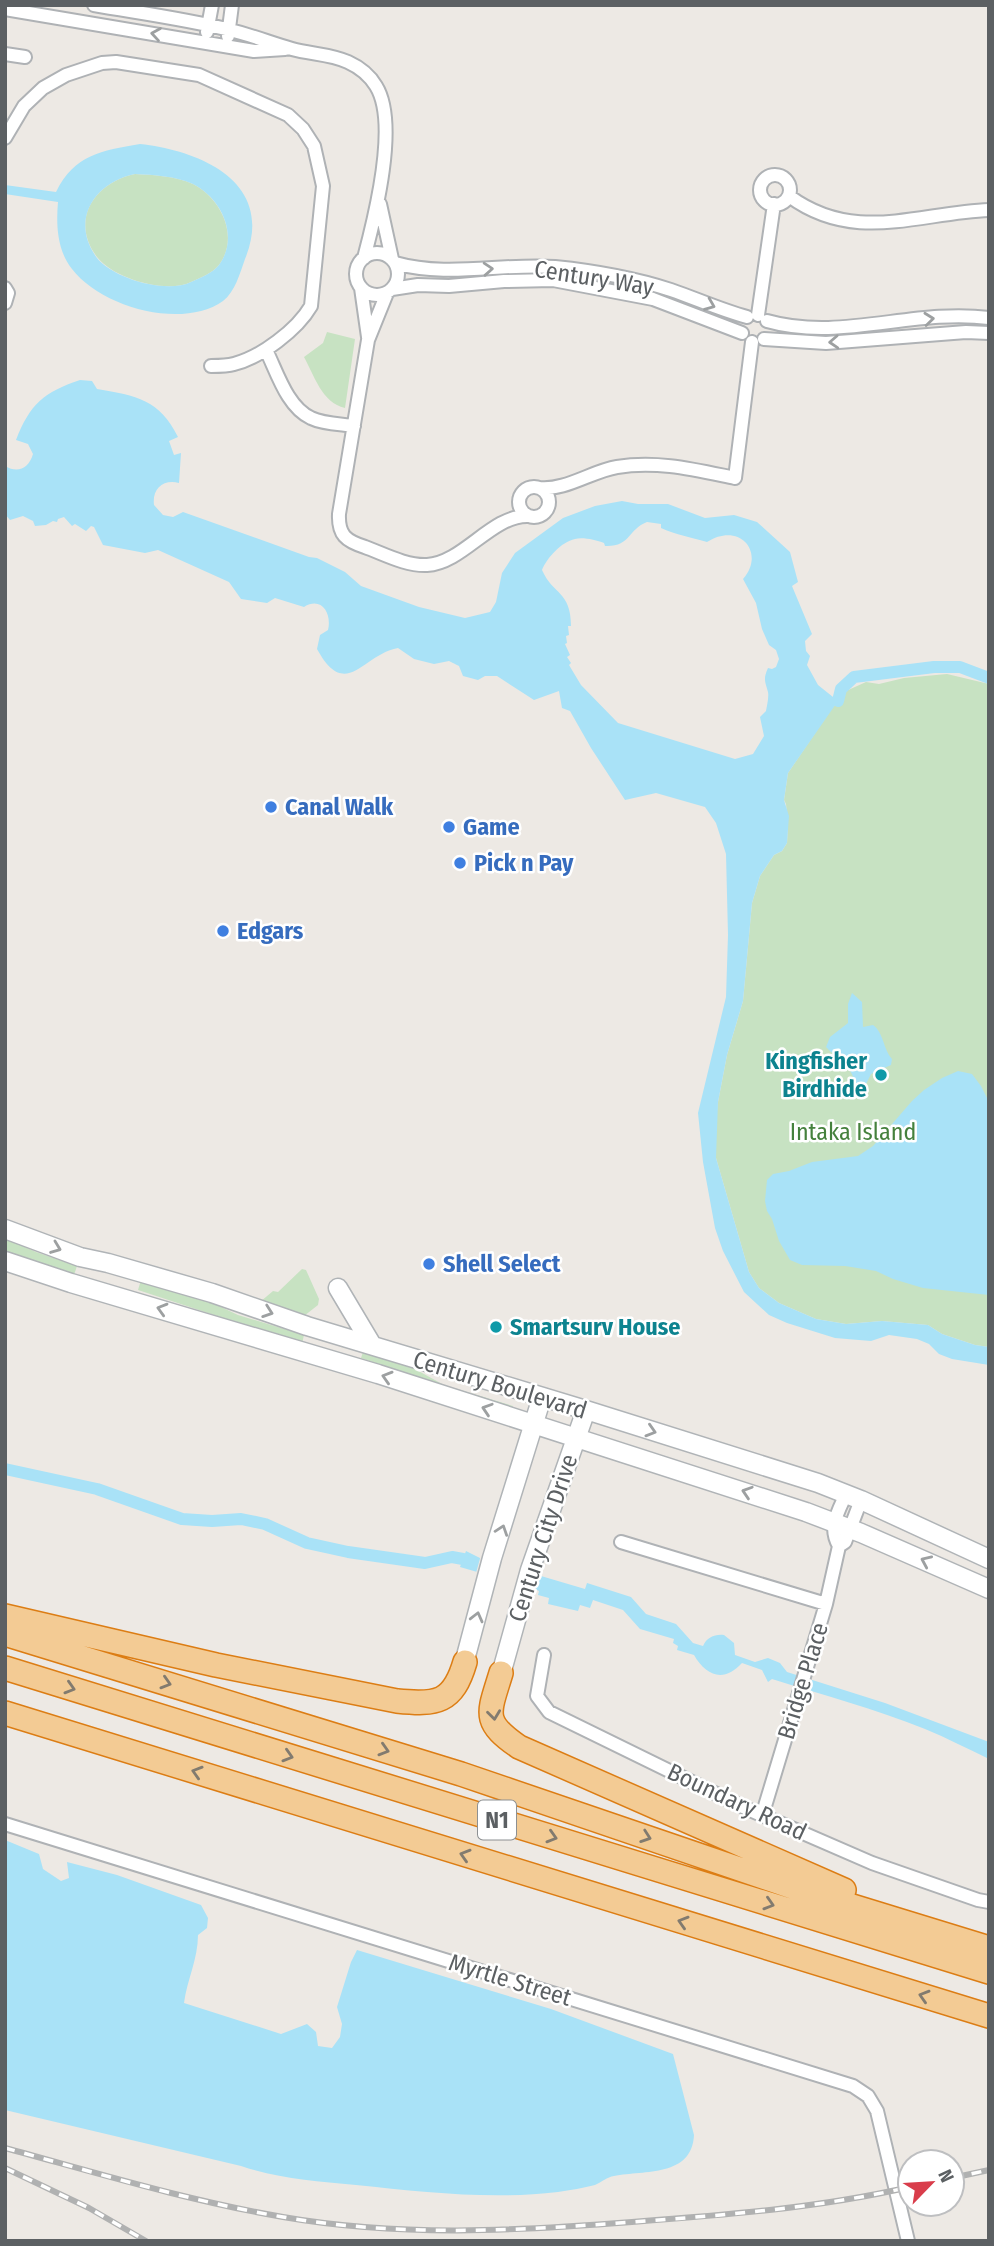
<svg xmlns="http://www.w3.org/2000/svg" width="994" height="2246" font-family="'Fira Sans Condensed',sans-serif">
<rect width="100%" height="100%" fill="#ede9e4"/>
<path fill="#c7e2c2" d="M 135,174 C 154,175 175,176 193,184 C 221,198 240,237 219,265 C 213,273 200,278 191,282 C 167,294 114,279 97,257 C 69,220 95,182 135,174 Z
M 327,332 L 355,339 L 345,408 C 322,403 314,375 304,357 L 323,343 Z
M 947,674 L 989,684 L 989,1347 L 975,1345 L 942,1334 L 928,1325 L 882,1321 L 846,1324 L 816,1319 L 779,1303 L 759,1288 L 749,1272 L 716,1158 L 715,1129 L 718,1102 L 727,1055 L 743,1001 L 752,903 L 760,876 L 774,855 L 782,851 L 787,843 L 788,825 L 786,804 L 784,800 L 788,773 L 830,711 L 846,691 L 866,682 L 879,684 L 904,678 Z
M 5,1238 L 36,1252 L 77,1266 L 74,1275 L 5,1252 Z
M 302,1269 L 306,1270 L 319,1299 L 318,1305 L 304,1316 L 260,1302 L 273,1291 L 278,1292 Z
M 141,1280 L 200,1297 L 238,1315 L 304,1335 L 302,1344 L 138,1290 Z
M 364,1349 L 393,1357 L 444,1385 L 513,1406 L 511,1411 L 441,1389 L 408,1374 L 361,1358 Z"/>
<path fill="#a9e2f7" fill-rule="evenodd" d="M 140,144 C 202,151 276,183 245,259 C 240,273 235,292 223,301 C 182,330 101,307 72,269 C 57,250 56,225 58,202 L 5,194 L 5,185 L 56,192 C 75,154 101,151 140,144 ZM 135,174 C 154,175 175,176 193,184 C 221,198 240,236 219,265 C 213,273 200,278 191,282 C 167,294 114,279 97,258 C 69,220 95,182 135,174 Z
M 80,380 L 92,381 L 97,389 C 137,396 159,399 178,437 L 169,441 L 174,455 L 181,453 L 179,483 C 163,479 152,489 154,505 L 163,515 L 173,517 L 183,512 L 309,557 L 317,558 L 345,572 L 361,586 L 419,607 L 465,618 L 490,612 L 496,602 L 502,573 L 515,553 L 563,518 L 595,506 L 622,501 L 638,504 L 668,504 L 705,518 L 734,515 L 757,522 L 790,552 L 798,582 L 792,586 L 812,634 L 805,641 L 806,651 L 810,656 L 807,665 L 818,685 L 838,701 L 788,773 L 784,800 L 789,816 L 787,843 L 782,851 L 774,855 L 760,876 L 752,903 L 743,1001 L 727,1055 L 718,1102 L 716,1158 L 749,1272 L 759,1288 L 779,1303 L 816,1319 L 846,1324 L 882,1321 L 928,1325 L 942,1334 L 975,1345 L 989,1347 L 989,1365 L 952,1359 L 939,1354 L 929,1344 L 917,1339 L 889,1335 L 871,1341 L 835,1338 L 787,1323 L 769,1315 L 744,1292 L 723,1251 L 715,1228 L 703,1162 L 698,1113 L 726,997 L 728,935 L 726,854 L 716,823 L 705,807 L 656,793 L 625,800 L 591,748 L 570,711 L 562,708 L 559,691 L 534,700 L 497,676 L 485,676 L 478,680 L 463,676 L 459,666 L 449,661 L 434,664 L 414,659 L 398,648 C 363,654 346,702 317,649 L 320,635 L 328,630 C 332,614 322,596 304,607 L 275,598 L 267,603 L 241,599 L 229,582 L 158,550 L 145,553 L 103,545 L 94,527 L 91,526 L 86,531 L 75,524 L 72,526 L 64,517 L 58,519 L 57,522 L 53,521 L 46,525 L 35,526 L 33,521 L 23,516 L 10,520 L 5,514 L 5,466 C 18,474 29,468 33,454 L 28,444 L 16,440 C 30,404 44,392 80,380 ZM 647,522 L 661,524 L 661,528 C 677,535 690,537 707,542 C 740,521 766,553 743,579 L 756,603 L 762,629 L 769,645 L 776,650 L 779,659 L 776,667 L 772,669 L 768,668 C 763,679 765,681 768,692 C 769,697 767,705 766,711 L 760,717 L 764,736 L 753,754 L 735,759 L 618,723 L 581,685 L 569,665 L 571,663 L 567,657 L 570,655 L 565,644 L 567,643 L 566,636 L 569,635 L 568,626 L 571,626 C 571,591 553,595 542,570 C 547,558 561,542 575,539 C 583,537 596,540 604,543 L 605,546 C 631,547 628,529 647,522 Z
M 852,993 L 862,1002 L 863,1027 L 873,1025 C 884,1033 883,1049 892,1059 L 891,1065 L 871,1074 L 864,1088 L 860,1091 L 845,1060 L 831,1052 L 826,1047 L 830,1037 L 848,1023 L 848,1004 Z
M 958,1071 L 972,1074 L 981,1086 L 989,1102 L 989,1295 L 923,1288 L 893,1279 L 876,1271 L 845,1266 L 802,1265 L 790,1260 L 779,1241 L 772,1219 L 767,1211 L 765,1201 L 767,1180 L 773,1174 L 789,1171 L 812,1162 L 858,1156 L 873,1146 L 912,1101 L 924,1090 L 942,1078 Z
M 466,1551 L 480,1558 L 585,1589 L 587,1583 L 631,1597 L 646,1614 L 676,1624 L 693,1643 L 703,1646 C 707,1637 715,1634 724,1635 L 734,1643 L 735,1655 L 755,1662 L 768,1658 L 780,1663 L 787,1672 L 885,1703 L 989,1742 L 989,1759 C 968,1749 947,1738 925,1729 C 875,1709 823,1695 772,1679 L 768,1682 L 762,1670 L 742,1663 C 724,1683 706,1676 694,1655 L 677,1650 L 678,1646 L 673,1643 L 674,1639 L 640,1629 L 623,1610 L 593,1600 L 590,1608 L 580,1605 L 578,1611 L 548,1604 L 549,1598 L 538,1595 L 539,1591 L 533,1588 L 460,1567 Z
M 5,1840 L 39,1854 L 43,1869 L 61,1881 L 69,1878 L 67,1862 L 117,1875 L 201,1905 L 208,1918 L 207,1928 L 198,1935 C 198,1959 187,1980 184,2003 L 281,2034 L 307,2024 L 316,2032 L 318,2046 L 332,2048 L 340,2037 L 342,2024 L 337,2007 L 351,1962 L 357,1950 L 551,2009 L 673,2054 L 694,2135 C 692,2177 645,2170 614,2176 C 607,2177 602,2182 595,2185 C 584,2188 570,2190 558,2192 C 491,2200 423,2192 356,2185 C 315,2181 280,2179 241,2166 L 5,2110 Z"/>
<path fill="#ede9e4" d="M 481,1555 L 538,1572 L 533,1591 L 476,1573 Z"/>
<g fill="none" stroke-linecap="round" stroke-linejoin="round">
<path stroke="#a9e2f7" stroke-width="12" d="M 838,701 L 841,689 L 854,677 L 934,667 L 960,667 L 989,678
M 5,1469 L 97,1489 L 182,1519 L 212,1521 L 241,1519 L 265,1524 L 307,1543 L 348,1552 L 425,1563 L 452,1557 L 463,1559"/>
<g stroke="#afb2b5" stroke-width="16">
<path id="street" d="M 94,5 C 140,13 186,19 230,30 C 251,35 271,43 292,49 C 310,54 331,54 348,62 C 359,67 370,76 376,86 C 399,123 375,217 364,258
M 5,9 L 254,51 L 285,49
M 207,32 L 212,5
M 228,36 L 232,5
M 5,54 L 25,57
M 5,138 L 24,106 L 43,88 L 66,75 L 102,63 L 116,62 L 199,75 L 288,115 L 303,129 L 314,146 L 323,186 L 311,306 C 297,330 261,357 234,364 C 227,366 219,366 211,366
M760 190a15 15 0 1 1 30 0a15 15 0 1 1-30 0Z
M 789,196 C 854,244 917,213 989,210
M 380,204 L 392,259
M356 274a21 21 0 1 1 42 0a21 21 0 1 1-42 0Z
M 395,263 C 448,278 501,263 555,267 C 594,271 634,278 671,290 C 697,299 721,310 747,317
M 5,288 L 8,293 L 5,303
M 361,288 L 368,337
M 392,289 L 418,285 L 449,286 L 504,281 L 553,280 L 653,299 L 742,333
M 387,293 L 368,340 L 339,514 C 338,535 346,541 365,547 C 384,554 406,566 427,565 C 463,563 491,516 527,516
M 758,315 L 774,204
M 767,321 C 841,342 914,308 989,318
M 764,339 L 826,343 L 966,332 L 989,333
M 266,350 C 277,372 287,407 311,418 C 323,424 341,424 354,426
M519 502a15 15 0 1 1 30 0a15 15 0 1 1-30 0Z
M 539,488 C 565,491 592,471 617,467 C 657,460 696,470 735,478 L 752,342
M 621,1542 L 826,1604
M 839,1546 C 828,1527 838,1512 846,1494
M 544,1655 L 537,1696 L 549,1712 L 743,1807 L 872,1863 L 978,1900 L 989,1902
M 762,1816 L 826,1604 L 839,1546 L 845,1542 L 861,1500
M 5,1824 L 853,2086 L 868,2096 L 877,2111 L 908,2241"/>
</g>
<g stroke="#b0b4b7" stroke-width="21">
<path id="secondary" d="M 5,1229 L 80,1257 L 108,1263 L 212,1293 L 307,1326 L 586,1410 L 818,1483 L 861,1500 L 989,1559
M 5,1261 L 71,1283 L 378,1374 L 806,1512 L 861,1533 L 989,1589
M 338,1288 L 372,1345
M 466,1656 L 492,1558 L 542,1397
M 503,1667 L 530,1570 L 586,1410"/>
</g>
<g stroke="#dc7d14" stroke-width="26">
<path id="highway" d="M 5,1616 L 216,1665 L 397,1701 C 437,1705 453,1703 465,1662
M 5,1634 L 461,1774 L 813,1894 L 989,1948
M 5,1668 L 989,1972
M 501,1673 C 489,1713 481,1721 519,1747 L 844,1890
M 5,1713 L 989,2016"/>
</g>
<use href="#street" stroke="#fff" stroke-width="12"/>
<use href="#secondary" stroke="#fff" stroke-width="18"/>
<use href="#highway" stroke="#f3cb94" stroke-width="23"/>
<g stroke="#b0b1b1" stroke-width="6">
<path id="rail" d="M 5,2148 C 97,2173 189,2201 283,2217 C 399,2237 515,2231 632,2222 C 726,2215 818,2208 910,2187
M 5,2168 L 89,2208 L 146,2241
M 952,2178 L 989,2170"/>
</g>
<use href="#rail" stroke="#fff" stroke-width="3.5" stroke-dasharray="10" stroke-linecap="butt"/>
</g>
<defs><path id="oneway-chevron" d="M-2-3.5L2.5 0L-2 3.5" fill="none" stroke-width="1.6" stroke-linecap="round" stroke-linejoin="round" transform="scale(1.75)"/></defs>
<g stroke="#9da0a1">
<use href="#oneway-chevron" transform="translate(156 34) rotate(-171)"/>
<use href="#oneway-chevron" transform="translate(488 269) rotate(-4)"/>
<use href="#oneway-chevron" transform="translate(710 305) rotate(22)"/>
<use href="#oneway-chevron" transform="translate(929 319) rotate(-6)"/>
<use href="#oneway-chevron" transform="translate(834 342) rotate(177)"/>
<use href="#oneway-chevron" transform="translate(56 1248) rotate(21)"/>
<use href="#oneway-chevron" transform="translate(162 1309) rotate(-164)"/>
<use href="#oneway-chevron" transform="translate(268 1312) rotate(19)"/>
<use href="#oneway-chevron" transform="translate(387 1377) rotate(-163)"/>
<use href="#oneway-chevron" transform="translate(487 1409) rotate(-162)"/>
<use href="#oneway-chevron" transform="translate(651 1431) rotate(17)"/>
<use href="#oneway-chevron" transform="translate(747 1492) rotate(-162)"/>
<use href="#oneway-chevron" transform="translate(502 1530) rotate(-71)"/>
<use href="#oneway-chevron" transform="translate(926 1561) rotate(-156)"/>
<use href="#oneway-chevron" transform="translate(477 1617) rotate(-76)"/>
</g>
<g stroke="#827b6f">
<use href="#oneway-chevron" transform="translate(166 1683) rotate(17)"/>
<use href="#oneway-chevron" transform="translate(70 1688) rotate(17)"/>
<use href="#oneway-chevron" transform="translate(494 1715) rotate(83)"/>
<use href="#oneway-chevron" transform="translate(384 1750) rotate(17)"/>
<use href="#oneway-chevron" transform="translate(288 1756) rotate(17)"/>
<use href="#oneway-chevron" transform="translate(197 1772) rotate(-163)"/>
<use href="#oneway-chevron" transform="translate(552 1837) rotate(17)"/>
<use href="#oneway-chevron" transform="translate(646 1837) rotate(19)"/>
<use href="#oneway-chevron" transform="translate(465 1855) rotate(-163)"/>
<use href="#oneway-chevron" transform="translate(769 1904) rotate(17)"/>
<use href="#oneway-chevron" transform="translate(683 1922) rotate(-163)"/>
<use href="#oneway-chevron" transform="translate(924 1996) rotate(-163)"/>
</g>
<g fill="#3f7fe0" stroke="#fff" stroke-width="2.5">
<circle cx="271" cy="807" r="7"/>
<circle cx="449" cy="827" r="7"/>
<circle cx="460" cy="863" r="7"/>
<circle cx="223" cy="931" r="7"/>
<circle cx="429" cy="1264" r="7"/>
</g>
<g fill="#0f9aa8" stroke="#fff" stroke-width="2.5">
<circle cx="881" cy="1075" r="7"/>
<circle cx="496" cy="1327" r="7"/>
</g>
<g text-anchor="middle" stroke-width="5" stroke-linejoin="round" paint-order="stroke">
<rect fill="#fff" stroke="#8d9092" stroke-width="2" x="478" y="1800.5" width="38" height="39" rx="5"/>
<g font-size="23" font-weight="bold" fill="#5c6063">
<text x="497" y="1828">N1</text>
</g>
<g font-size="24" fill="#5c6063" stroke="#fff">
<text transform="translate(594 278) rotate(9)" y="8">Century Way</text>
<text transform="translate(500 1385) rotate(17)" y="8">Century Boulevard</text>
<text transform="translate(543 1538) rotate(-72)" y="8">Century City Drive</text>
<text transform="translate(803 1681) rotate(-73)" y="8">Bridge Place</text>
<text transform="translate(737 1802) rotate(25)" y="8">Boundary Road</text>
<text transform="translate(510 1980) rotate(17)" y="8">Myrtle Street</text>
</g>
<g font-size="24" font-weight="bold" fill="#366cbe" stroke="#fff" text-anchor="start">
<text x="285" y="815">Canal Walk</text>
<text x="463" y="835">Game</text>
<text x="474" y="871">Pick n Pay</text>
<text x="237" y="939">Edgars</text>
<text x="443" y="1272">Shell Select</text>
</g>
<g font-size="24" font-weight="bold" fill="#0d838f" stroke="#fff" text-anchor="end">
<text x="867" y="1069">Kingfisher<tspan x="867" dy="28">Birdhide</tspan></text>
<text x="510" y="1335" text-anchor="start">Smartsurv House</text>
</g>
<g font-size="24" fill="#45813d" stroke="#fff">
<text x="853" y="1140">Intaka Island</text>
</g>
</g>
<rect width="994" height="2246" fill="none" stroke="#5c6063" stroke-width="14"/>
<g transform="translate(931 2183) rotate(65)"><circle r="33" fill="#ffffff" stroke="#bebfc1" stroke-width="2"/>
<path d="M0-5L12 26L0 18L-12 26Z" fill="#d93d4b"/>
<text y="-10" font-size="19" font-weight="bold" text-anchor="middle" fill="#5c6063">N</text>
</g>
</svg>
